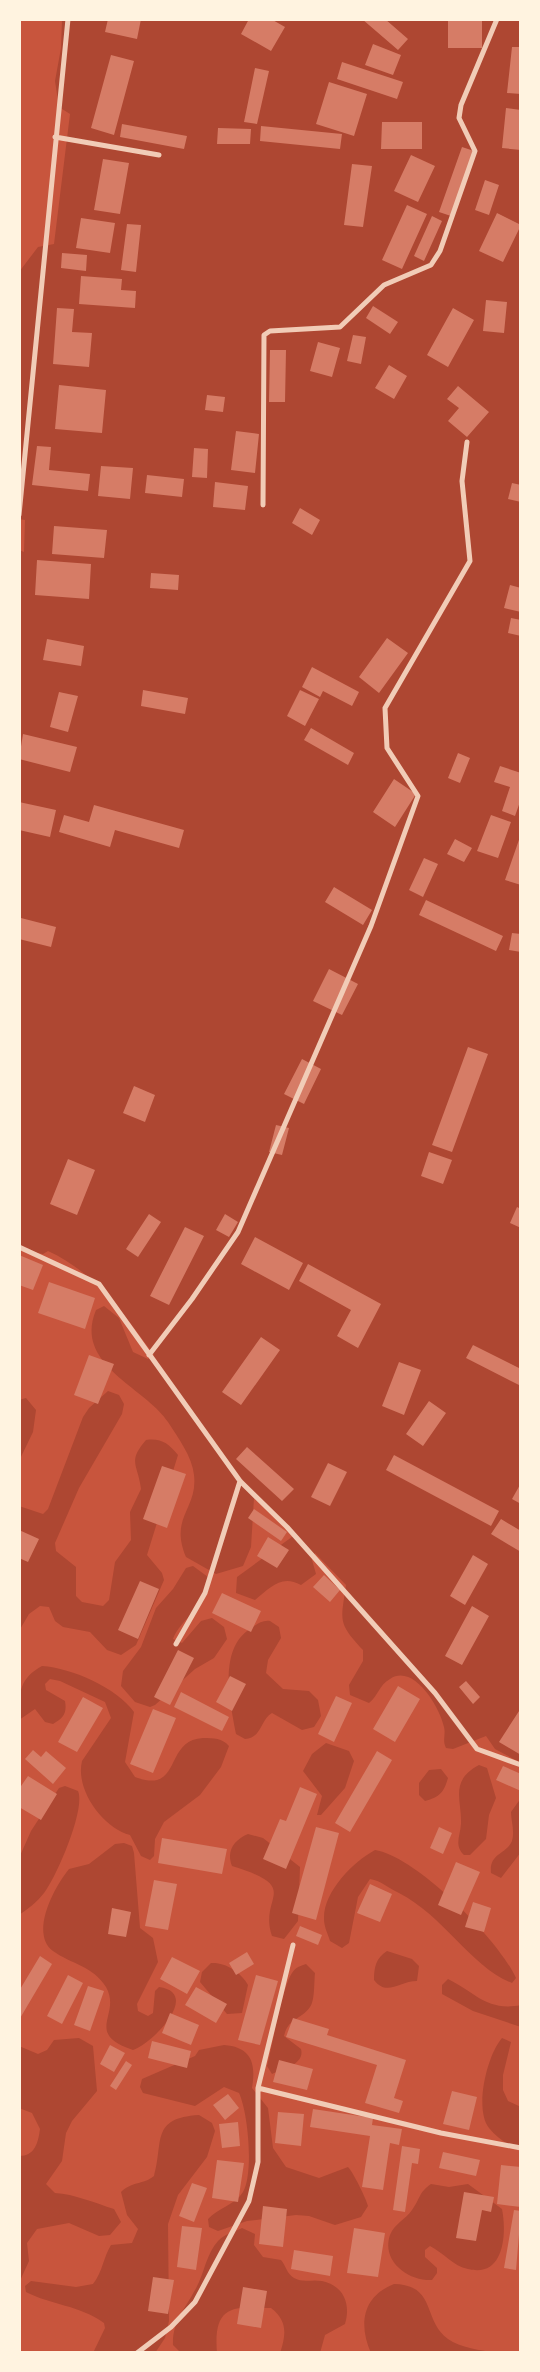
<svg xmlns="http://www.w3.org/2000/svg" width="540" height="2372" font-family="Manrope,sans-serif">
<rect width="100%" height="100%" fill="#c8553d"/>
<path fill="#ae4732" d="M 62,19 L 521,19 L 521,1763 L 495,1749 L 486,1736 L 453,1749 L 446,1748 C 442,1740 446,1735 444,1727 C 440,1708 414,1663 390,1679 C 379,1685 378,1696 369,1703 L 350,1695 L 349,1685 L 363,1661 L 363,1650 C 337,1622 341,1621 346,1585 L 315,1553 L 312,1560 L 316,1574 L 301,1585 C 281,1574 270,1588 255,1600 L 236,1593 L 237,1577 L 296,1534 L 254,1498 L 251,1547 L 243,1566 L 216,1574 L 186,1557 C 169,1517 198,1509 194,1475 C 192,1456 178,1438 168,1422 C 145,1387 73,1365 96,1310 L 104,1306 L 119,1318 L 133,1352 L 148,1359 L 154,1355 C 123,1313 96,1273 48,1251 L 43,1254 L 19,1250 L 19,550 L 24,552 L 25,520 L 19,519 L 19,272 L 38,247 L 54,244 L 70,114 L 59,107 L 55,81 L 61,48 Z
M 108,1391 L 119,1395 L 124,1404 L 122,1414 L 79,1488 L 55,1543 L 56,1551 L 76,1567 L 76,1596 L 82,1602 L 103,1606 L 109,1600 L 115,1562 L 131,1540 L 130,1512 L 141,1489 C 138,1464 127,1462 146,1440 C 161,1438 168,1443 178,1455 L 147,1555 L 162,1573 L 164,1580 L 136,1645 L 121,1655 L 107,1650 L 90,1632 L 63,1627 L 55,1621 L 49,1607 L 40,1606 L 29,1614 L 19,1631 L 19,1506 L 43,1514 L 48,1509 L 83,1417 L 89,1408 Z
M 26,1398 L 36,1410 L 33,1432 L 19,1461 L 19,1400 Z
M 193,1566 L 208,1577 C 217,1599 181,1617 173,1639 L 182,1643 L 201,1621 L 212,1618 L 224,1627 L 227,1639 L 214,1658 L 195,1669 L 155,1705 L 150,1707 L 135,1702 L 121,1686 L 123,1671 L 141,1647 L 156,1608 L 173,1589 L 186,1568 Z
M 270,1621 L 279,1627 L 281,1638 L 268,1660 L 266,1673 L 283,1689 L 309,1691 L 318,1700 L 321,1716 L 314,1727 L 302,1730 L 272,1713 C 260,1720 262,1738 245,1739 L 236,1734 C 230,1703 218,1649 250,1629 C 257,1624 262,1620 270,1621 Z
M 42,1666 C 72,1668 117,1688 134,1712 L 125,1762 L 135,1777 C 183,1795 163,1740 203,1738 C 214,1738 222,1738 229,1746 L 221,1767 L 200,1795 L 164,1822 L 155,1839 L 154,1856 L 150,1860 L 141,1856 L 130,1835 C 103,1828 75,1790 82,1761 L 111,1718 L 105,1702 L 60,1681 L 50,1679 L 45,1684 L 46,1690 L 65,1701 C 67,1713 64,1718 53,1724 L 45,1722 L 35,1709 L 19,1720 C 19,1695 18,1679 42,1666 Z
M 326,1743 L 349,1751 L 354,1761 L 345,1788 L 321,1815 L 317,1815 L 322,1796 L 303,1771 L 312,1754 Z
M 479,1765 L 487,1768 L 496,1798 L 489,1815 L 486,1839 L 470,1855 L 464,1855 C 454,1845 460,1837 461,1824 C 462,1800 449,1781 479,1765 Z
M 441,1769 L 448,1778 C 444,1792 440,1797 425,1801 L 419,1795 L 419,1783 L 429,1770 Z
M 65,1786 L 78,1791 C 86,1809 56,1878 44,1893 C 37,1902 28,1909 19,1915 L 19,1858 L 31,1831 L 59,1788 Z
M 521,1798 L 521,1852 L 501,1878 L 491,1873 C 489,1853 506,1855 512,1841 C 515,1831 511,1821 511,1812 Z
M 248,1834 L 263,1838 L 300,1867 L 298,1921 L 284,1939 L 272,1936 C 258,1896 304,1888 232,1866 C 226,1851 234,1840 248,1834 Z
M 124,1843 L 132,1846 L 134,1853 L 140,1928 L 153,1938 L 158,1962 L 137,2004 L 138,2011 L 148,2016 L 153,2013 L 155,1991 L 159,1987 C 202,1993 152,2044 133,2050 C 83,2033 122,2015 106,1987 C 93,1966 71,1964 53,1951 C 29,1933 55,1886 69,1869 L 89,1864 L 115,1844 Z
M 375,1850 C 416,1856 499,1940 516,1978 L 512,1983 C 471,1967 444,1916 399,1893 C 388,1888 382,1881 370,1879 L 358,1897 L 349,1943 L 342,1948 L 330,1941 C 328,1934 324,1927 324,1919 C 323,1892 353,1862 375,1850 Z
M 387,1951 L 412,1959 L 419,1966 L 417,1981 C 399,1981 387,1997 374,1980 C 374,1967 376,1958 387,1951 Z
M 211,1963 C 225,1962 241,1972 248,1985 L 242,2013 L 227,2014 L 200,1982 L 202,1972 Z
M 306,1964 L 315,1973 C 314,1981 315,2001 310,2007 C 301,2020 288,2018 284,2036 L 301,2049 C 305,2064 284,2069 272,2074 L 267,2066 C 273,2043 281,1991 292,1973 C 296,1967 300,1966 306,1964 Z
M 448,1979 C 475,1992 487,2012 521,2005 L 521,2027 L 473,2011 L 442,1994 L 442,1985 Z
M 79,2038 L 93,2046 L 97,2091 L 72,2121 L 66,2133 L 62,2161 L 46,2184 L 55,2193 C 74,2194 95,2203 114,2209 L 121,2222 L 110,2235 L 99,2236 L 69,2223 L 37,2229 L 27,2243 L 29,2261 L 19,2283 L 19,2156 C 35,2156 38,2143 40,2129 L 32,2113 L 19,2108 L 19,2046 L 38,2054 L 47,2050 L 54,2040 Z
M 502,2038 L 511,2042 L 503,2075 L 503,2090 L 508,2101 L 521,2107 L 521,2150 C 509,2146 497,2138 489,2128 C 474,2109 487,2055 502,2038 Z
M 224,2045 C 252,2047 256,2064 252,2088 L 268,2108 L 273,2148 L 286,2167 L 319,2178 L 348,2167 C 353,2172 366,2198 368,2206 L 361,2217 L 335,2225 L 309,2216 L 296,2215 L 247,2221 L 218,2231 L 209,2227 L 208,2219 C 218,2208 235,2205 243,2192 C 254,2173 248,2112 239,2093 L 224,2087 L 195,2106 L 143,2093 L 140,2087 L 142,2079 L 195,2056 L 199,2050 Z
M 199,2115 L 212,2123 L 215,2131 L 207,2157 L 178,2195 L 168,2224 L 169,2321 L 165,2338 L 155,2353 L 93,2353 L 105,2328 L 104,2323 C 79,2305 51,2305 26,2292 L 25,2286 L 31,2281 L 76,2287 L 93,2284 C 103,2271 103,2258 111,2245 L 132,2243 L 138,2229 L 127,2215 L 121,2192 C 132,2181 143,2185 154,2176 C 164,2142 150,2118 199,2115 Z
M 431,2184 L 449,2187 L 468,2184 L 502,2209 C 507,2234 504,2278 468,2269 C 453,2266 444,2253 430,2246 L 425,2250 L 425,2257 L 437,2268 L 437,2273 L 432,2280 C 408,2281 381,2261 390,2235 C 394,2224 406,2219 412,2210 C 420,2199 419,2192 431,2184 Z
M 242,2228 L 255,2234 L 254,2245 L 263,2257 L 281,2260 C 286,2266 287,2274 294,2278 C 303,2283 312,2279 322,2281 C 344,2286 351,2304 345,2324 L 325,2335 L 320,2353 L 280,2353 C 286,2335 288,2321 271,2308 C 232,2306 213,2306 217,2353 L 181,2353 L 173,2345 C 172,2322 185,2309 195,2290 C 204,2275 206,2254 218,2241 C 225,2234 234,2232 242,2228 Z
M 394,2284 C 437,2285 422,2320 448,2339 C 460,2348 481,2350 496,2353 L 371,2353 C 358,2324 363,2296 394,2284 Z"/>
<path fill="#d67c66" d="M 108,19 L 141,19 L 137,39 L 105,32 Z
M 249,19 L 271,19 L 285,27 L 271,51 L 241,34 Z
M 362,19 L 385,19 L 408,39 L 398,50 Z
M 448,19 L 482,19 L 482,48 L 448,48 Z
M 373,44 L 401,55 L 393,75 L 365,65 Z
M 512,47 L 521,47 L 521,94 L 507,93 Z
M 111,55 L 134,61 L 114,135 L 91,128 Z
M 342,62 L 403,82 L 397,99 L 337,79 Z
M 255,68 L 269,71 L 257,124 L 244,122 Z
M 329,82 L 367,94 L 354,136 L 316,124 Z
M 506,108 L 521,110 L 521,150 L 502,148 Z
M 382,122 L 422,122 L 422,149 L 381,149 Z
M 122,124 L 187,136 L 184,149 L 120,137 Z
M 261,126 L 342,134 L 340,149 L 260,141 Z
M 218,128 L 251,129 L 250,144 L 217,144 Z
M 462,147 L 474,151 L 451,216 L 439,212 Z
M 411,155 L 435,166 L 418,202 L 394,191 Z
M 103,159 L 129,163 L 120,214 L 94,210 Z
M 352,164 L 372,166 L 363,227 L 344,225 Z
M 485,180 L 499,185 L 489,215 L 475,210 Z
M 407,205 L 427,214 L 402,269 L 382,260 Z
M 497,213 L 521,225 L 503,262 L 479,251 Z
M 432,216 L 442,221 L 424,261 L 414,256 Z
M 81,218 L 115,223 L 110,253 L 76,248 Z
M 127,224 L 141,225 L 136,272 L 121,270 Z
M 62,253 L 87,255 L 86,271 L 61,268 Z
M 81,276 L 122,279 L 121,290 L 136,291 L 135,308 L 79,304 Z
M 486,300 L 507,302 L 504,333 L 483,331 Z
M 373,306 L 398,322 L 390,334 L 366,318 Z
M 57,308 L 74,309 L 72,332 L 92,333 L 89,367 L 53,364 Z
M 453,308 L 474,320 L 448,367 L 427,355 Z
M 353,335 L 366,337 L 361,364 L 347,361 Z
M 318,342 L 340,348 L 332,377 L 310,371 Z
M 270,350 L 286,350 L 285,402 L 269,402 Z
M 389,365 L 407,376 L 394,399 L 375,388 Z
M 59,385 L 106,390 L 102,433 L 55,429 Z
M 458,386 L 489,412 L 467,437 L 448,421 L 459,408 L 447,399 Z
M 207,395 L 225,397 L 223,412 L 205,410 Z
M 236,431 L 259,434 L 255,473 L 231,470 Z
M 37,446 L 51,447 L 49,470 L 90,474 L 88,491 L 32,485 Z
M 194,448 L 208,449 L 207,478 L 192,477 Z
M 101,466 L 133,468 L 130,499 L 98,496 Z
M 147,475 L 184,479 L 182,497 L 145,493 Z
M 215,482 L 248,486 L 245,510 L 213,507 Z
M 512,483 L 521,485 L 521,502 L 508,499 Z
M 300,508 L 320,520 L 312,535 L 292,523 Z
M 54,526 L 107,530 L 104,558 L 52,554 Z
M 37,560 L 91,564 L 89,599 L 35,595 Z
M 151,573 L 179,575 L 178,590 L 150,588 Z
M 510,585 L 521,588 L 521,612 L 504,608 Z
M 511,618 L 521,620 L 521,636 L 508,633 Z
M 387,638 L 408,653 L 379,693 L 359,677 Z
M 47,639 L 84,646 L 81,666 L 43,660 Z
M 312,667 L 359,692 L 352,706 L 323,691 L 320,697 L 302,687 Z
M 143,690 L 188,698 L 185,714 L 141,706 Z
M 300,690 L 319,699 L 305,726 L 287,716 Z
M 59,692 L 78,696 L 68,732 L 50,727 Z
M 311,728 L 354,753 L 348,765 L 304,740 Z
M 23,734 L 77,747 L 70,772 L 19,759 Z
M 458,753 L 470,758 L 460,783 L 448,778 Z
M 500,766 L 521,773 L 521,799 L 515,816 L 502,811 L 510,787 L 494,782 Z
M 394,779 L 416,794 L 395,827 L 373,812 Z
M 19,802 L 56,810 L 50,837 L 19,830 Z
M 94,805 L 184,830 L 179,848 L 115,830 L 110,847 L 59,832 L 64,815 L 89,822 Z
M 491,815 L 511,822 L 498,858 L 477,851 Z
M 521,834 L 521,885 L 505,880 Z
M 455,839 L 472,848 L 464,862 L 447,854 Z
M 424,858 L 438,864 L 423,897 L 409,890 Z
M 334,887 L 372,910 L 363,925 L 325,902 Z
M 426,900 L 503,936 L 496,951 L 419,915 Z
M 21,918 L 56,927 L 51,947 L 19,939 Z
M 512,933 L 521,934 L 521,952 L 509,950 Z
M 329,969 L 358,984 L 342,1015 L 313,1001 Z
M 468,1047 L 488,1054 L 452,1152 L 432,1145 Z
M 302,1059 L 321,1069 L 304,1104 L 284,1094 Z
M 134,1086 L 155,1095 L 145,1122 L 123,1113 Z
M 276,1125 L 289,1128 L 282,1155 L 269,1152 Z
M 429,1152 L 452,1160 L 443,1184 L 421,1176 Z
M 68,1159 L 95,1170 L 77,1215 L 50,1204 Z
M 517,1207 L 521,1209 L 521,1228 L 510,1223 Z
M 149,1214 L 161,1222 L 138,1257 L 126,1249 Z
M 225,1214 L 238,1222 L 229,1237 L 216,1230 Z
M 185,1227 L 204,1236 L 169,1305 L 150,1296 Z
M 255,1237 L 303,1263 L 289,1290 L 241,1264 Z
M 19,1255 L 43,1265 L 33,1290 L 19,1285 Z
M 308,1264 L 381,1304 L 358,1348 L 337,1336 L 351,1310 L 299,1281 Z
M 49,1282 L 95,1298 L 85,1329 L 38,1313 Z
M 261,1337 L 280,1350 L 241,1405 L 222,1392 Z
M 473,1345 L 521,1369 L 521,1386 L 466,1358 Z
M 89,1355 L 114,1364 L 98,1404 L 74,1395 Z
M 399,1362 L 421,1370 L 404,1415 L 382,1406 Z
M 429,1401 L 446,1413 L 423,1446 L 406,1434 Z
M 247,1447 L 294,1489 L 282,1501 L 236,1459 Z
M 394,1455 L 499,1511 L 491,1526 L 386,1470 Z
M 328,1463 L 347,1472 L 330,1506 L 311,1497 Z
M 162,1466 L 186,1474 L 167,1528 L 143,1519 Z
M 521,1483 L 521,1504 L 512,1499 Z
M 254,1509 L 287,1532 L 281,1541 L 248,1518 Z
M 501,1519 L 521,1531 L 521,1552 L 491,1534 Z
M 19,1530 L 39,1539 L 28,1562 L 19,1558 Z
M 268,1537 L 289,1550 L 277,1568 L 257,1556 Z
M 473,1555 L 488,1564 L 465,1605 L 450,1596 Z
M 324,1575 L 340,1590 L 330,1602 L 313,1587 Z
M 140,1581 L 159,1589 L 138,1639 L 118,1630 Z
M 222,1593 L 261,1611 L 251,1632 L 212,1613 Z
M 472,1606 L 489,1616 L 462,1665 L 445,1656 Z
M 178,1650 L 194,1658 L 170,1705 L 154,1697 Z
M 230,1676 L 246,1684 L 232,1711 L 216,1702 Z
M 466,1681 L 480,1697 L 473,1704 L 459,1687 Z
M 398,1686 L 420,1699 L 395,1742 L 373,1729 Z
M 181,1692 L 229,1717 L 222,1731 L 174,1707 Z
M 336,1696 L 352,1703 L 334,1742 L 318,1734 Z
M 83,1697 L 103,1708 L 77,1752 L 58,1742 Z
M 521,1708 L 521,1755 L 499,1742 Z
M 153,1709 L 176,1718 L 153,1773 L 130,1764 Z
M 33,1750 L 41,1757 L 46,1751 L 66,1768 L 53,1784 L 25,1759 Z
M 377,1751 L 392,1760 L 350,1832 L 335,1823 Z
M 503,1766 L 521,1774 L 521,1791 L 496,1780 Z
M 28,1776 L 57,1794 L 41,1820 L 19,1807 L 19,1789 Z
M 300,1787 L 317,1794 L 286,1869 L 263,1859 L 280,1819 L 286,1821 Z
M 316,1827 L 339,1833 L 316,1920 L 292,1913 Z
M 439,1827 L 452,1833 L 443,1854 L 430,1848 Z
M 162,1838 L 227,1849 L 222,1874 L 158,1863 Z
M 456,1862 L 480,1872 L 461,1915 L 438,1905 Z
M 154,1880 L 177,1884 L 168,1930 L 145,1926 Z
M 370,1884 L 392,1894 L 380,1922 L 357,1913 Z
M 473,1902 L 491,1908 L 484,1932 L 465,1927 Z
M 112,1908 L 131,1912 L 126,1937 L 108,1934 Z
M 300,1926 L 322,1935 L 318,1945 L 296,1936 Z
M 247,1952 L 254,1964 L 236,1975 L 229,1963 Z
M 40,1956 L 52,1964 L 19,2020 L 19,1991 Z
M 172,1957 L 200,1971 L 187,1994 L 160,1979 Z
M 68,1975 L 83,1983 L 62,2024 L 47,2016 Z
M 256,1975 L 278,1981 L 260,2045 L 238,2040 Z
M 88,1986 L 104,1991 L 90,2031 L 74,2025 Z
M 196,1987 L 227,2004 L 216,2023 L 185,2005 Z
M 170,2013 L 199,2025 L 191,2045 L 162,2033 Z
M 293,2018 L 329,2029 L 327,2035 L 406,2060 L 394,2098 L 403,2101 L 399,2113 L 365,2103 L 377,2065 L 286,2037 Z
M 152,2041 L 191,2051 L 187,2068 L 148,2058 Z
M 110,2045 L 125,2053 L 114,2072 L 100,2064 Z
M 279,2060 L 313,2069 L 307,2090 L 273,2082 Z
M 126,2061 L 132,2065 L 116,2090 L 110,2086 Z
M 452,2091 L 477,2097 L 469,2130 L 443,2124 Z
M 228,2094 L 239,2108 L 225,2120 L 213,2105 Z
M 313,2109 L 373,2118 L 372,2125 L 402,2129 L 399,2145 L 390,2143 L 383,2190 L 362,2187 L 370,2136 L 310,2127 Z
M 278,2112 L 304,2114 L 301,2146 L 275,2143 Z
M 238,2122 L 240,2146 L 222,2148 L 219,2124 Z
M 402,2146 L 420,2149 L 418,2164 L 412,2163 L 405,2212 L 393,2210 Z
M 443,2152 L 480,2160 L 476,2176 L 439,2168 Z
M 217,2160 L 244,2163 L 238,2202 L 212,2198 Z
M 501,2165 L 521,2167 L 521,2207 L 497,2204 Z
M 192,2183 L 207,2188 L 194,2222 L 179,2216 Z
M 464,2192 L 494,2197 L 491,2212 L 482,2210 L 476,2241 L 456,2238 Z
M 263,2206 L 287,2209 L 283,2247 L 259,2244 Z
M 514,2210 L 521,2211 L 516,2270 L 504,2268 Z
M 182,2226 L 202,2228 L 196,2270 L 177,2267 Z
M 354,2228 L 385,2233 L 378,2277 L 347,2273 Z
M 294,2250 L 333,2256 L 330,2276 L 291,2269 Z
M 153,2277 L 174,2280 L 168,2314 L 148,2311 Z
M 243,2287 L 267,2291 L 261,2328 L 237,2324 Z"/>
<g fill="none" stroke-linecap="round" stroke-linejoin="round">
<path stroke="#f1ccb7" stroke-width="5" d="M 55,137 L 159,155
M 263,505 L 264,335 L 270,331 L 340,327 L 384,285 L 431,265 L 440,251 L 475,151 L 459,118 L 461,105 L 497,19
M 19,515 L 68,19
M 19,1247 L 99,1284 L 240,1481 L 287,1527 L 435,1693 L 477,1749 L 521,1765
M 149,1355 L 192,1299 L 238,1232 L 371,926 L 418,796 L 387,748 L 385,708 L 470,561 L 462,481 L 467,442
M 176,1644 L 205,1593 L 240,1481
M 293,1945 L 258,2088 L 441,2133 L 521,2148
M 137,2353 L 171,2327 L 195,2302 L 249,2201 L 258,2162 L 258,2088"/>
</g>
<rect width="540" height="2372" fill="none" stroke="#fff3e0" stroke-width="42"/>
</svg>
